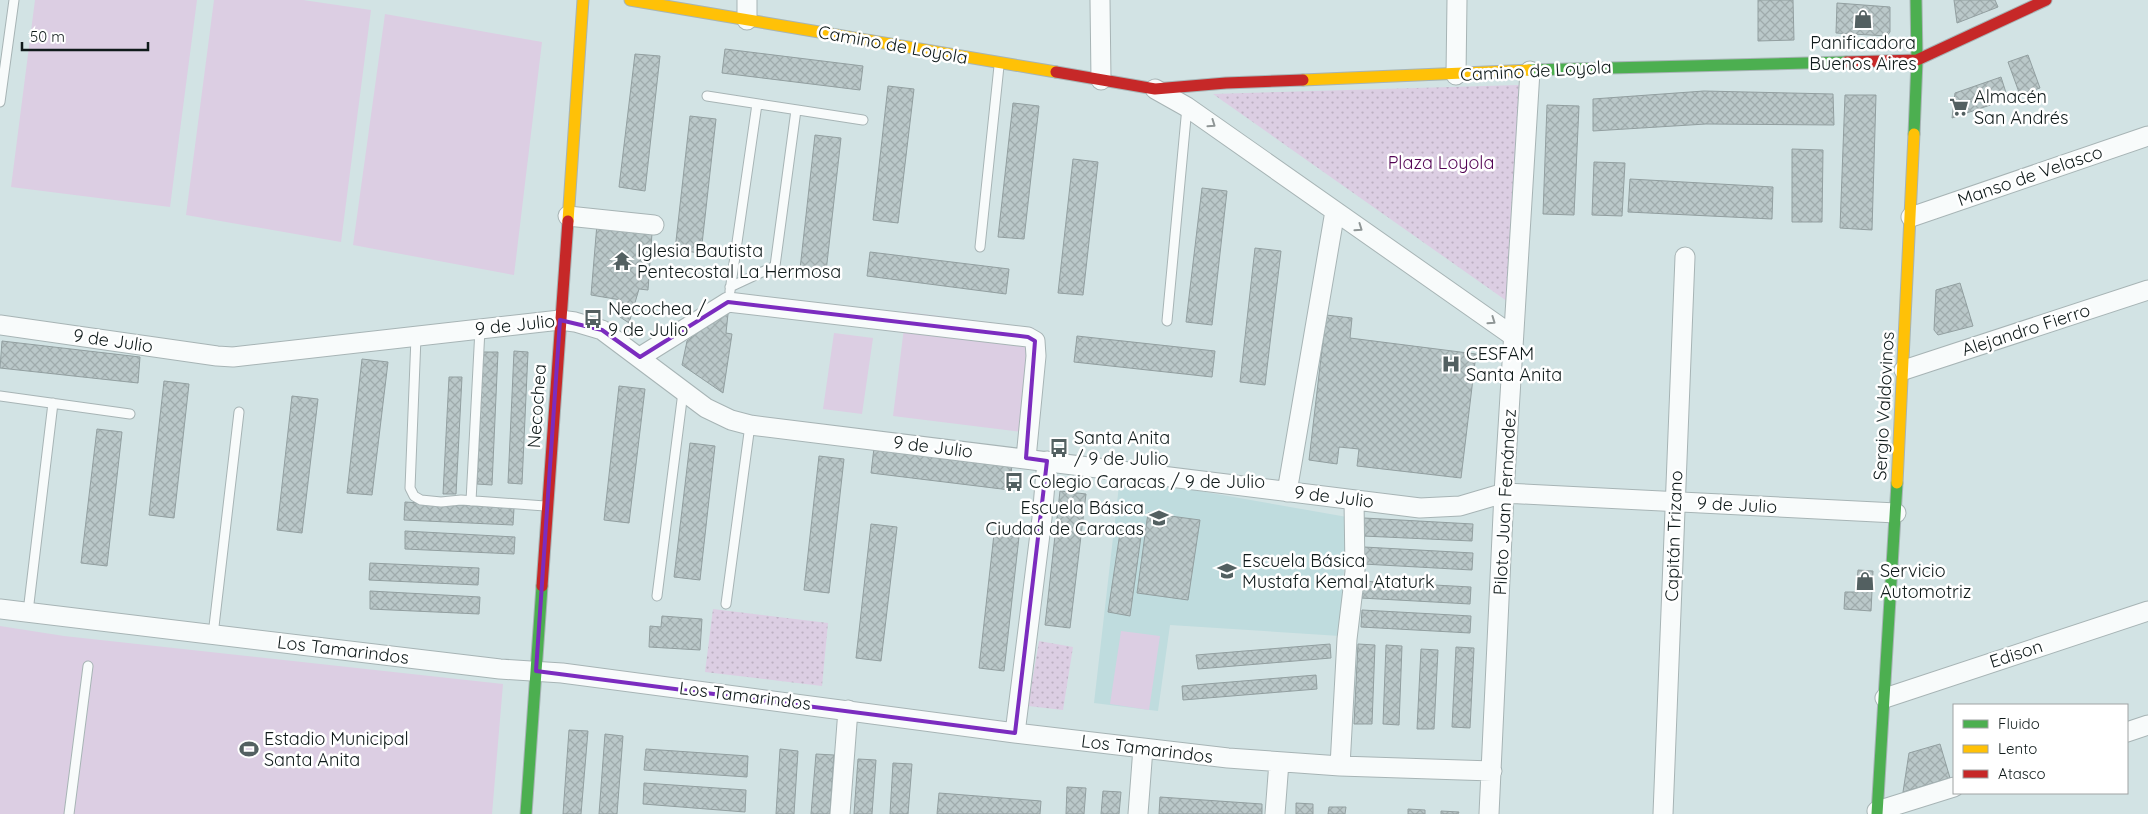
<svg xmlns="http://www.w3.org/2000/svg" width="2148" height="814" font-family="Quicksand,sans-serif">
<defs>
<pattern id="park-dots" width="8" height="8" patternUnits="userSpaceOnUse" patternTransform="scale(1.25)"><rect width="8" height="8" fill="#dccee3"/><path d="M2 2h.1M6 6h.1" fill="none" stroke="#bcb0c2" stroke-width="1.8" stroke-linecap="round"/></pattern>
<pattern id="building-cross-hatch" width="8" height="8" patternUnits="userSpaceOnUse" patternTransform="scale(1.25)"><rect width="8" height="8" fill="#bac8c9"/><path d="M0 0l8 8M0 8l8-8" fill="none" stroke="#9fabac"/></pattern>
</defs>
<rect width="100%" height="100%" fill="#d2e3e4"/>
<path fill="#bfdcde" d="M 1120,477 L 1347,517 L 1340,636 L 1170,625 L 1158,711 L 1094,703 Z"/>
<path fill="#dccee3" d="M 35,0 L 197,0 L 170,207 L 11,187 Z
M 214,0 L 303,0 L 371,10 L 341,242 L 186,215 Z
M 385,14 L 542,42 L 514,275 L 353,245 Z
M 906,312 L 1034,328 L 1022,432 L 893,416 Z
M 834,333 L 873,338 L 862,414 L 823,409 Z
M 0,626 L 64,636 L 503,684 L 492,814 L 0,814 Z
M 1121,631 L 1160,636 L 1149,710 L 1110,704 Z"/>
<path fill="url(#park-dots)" d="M 1519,85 L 1511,304 L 1213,94 Z
M 713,609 L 828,623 L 822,686 L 705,672 Z
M 1039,641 L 1073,647 L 1063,710 L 1028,706 Z"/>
<path fill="url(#building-cross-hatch)" stroke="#929fa0" d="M 1758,0 L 1793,0 L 1794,40 L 1758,41 Z
M 1954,0 L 1995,0 L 1998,7 L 1957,23 Z
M 1837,3 L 1890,7 L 1890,32 L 1887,36 L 1836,33 Z
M 725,49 L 863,66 L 860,90 L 722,73 Z
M 635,54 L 660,56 L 645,191 L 619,187 Z
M 2028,55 L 2040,88 L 2020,95 L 2008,62 Z
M 2001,77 L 2008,99 L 1952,118 L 1955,93 Z
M 888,86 L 914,89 L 898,223 L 873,220 Z
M 1704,91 L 1833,94 L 1834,125 L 1706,124 L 1593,131 L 1593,99 Z
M 1845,95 L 1876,95 L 1872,230 L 1840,228 Z
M 1013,103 L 1039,106 L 1024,239 L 998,237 Z
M 1547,105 L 1579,106 L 1574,215 L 1543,214 Z
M 690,116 L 716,119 L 701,253 L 675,250 Z
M 815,135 L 841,138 L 826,272 L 800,269 Z
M 1792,149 L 1823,150 L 1822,222 L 1792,222 Z
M 1073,159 L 1098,162 L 1083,295 L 1058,293 Z
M 1594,162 L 1625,163 L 1622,216 L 1592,215 Z
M 1630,179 L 1773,187 L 1772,219 L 1628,212 Z
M 1202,188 L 1227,191 L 1212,325 L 1186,322 Z
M 597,224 L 652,233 L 648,290 L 639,289 L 629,323 L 617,315 L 621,300 L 591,295 Z
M 1255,248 L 1281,251 L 1265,385 L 1240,382 Z
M 870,252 L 1009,269 L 1006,294 L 867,276 Z
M 1960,283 L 1973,326 L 1938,335 L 1934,330 L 1936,290 Z
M 724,313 L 728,314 L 726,333 L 732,334 L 723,393 L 682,365 L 687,341 Z
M 1326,315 L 1352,318 L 1350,338 L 1476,354 L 1461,478 L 1357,466 L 1359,449 L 1339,447 L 1337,464 L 1309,460 Z
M 1077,336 L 1215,351 L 1212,377 L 1074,362 Z
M 2,341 L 140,357 L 138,383 L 0,368 Z
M 514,351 L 528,352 L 522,484 L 508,483 Z
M 483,352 L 498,352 L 492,485 L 477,484 Z
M 362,359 L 388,362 L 372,495 L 347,493 Z
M 449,377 L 462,377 L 456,494 L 443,494 Z
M 164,381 L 189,384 L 174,518 L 149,515 Z
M 619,386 L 645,389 L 629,523 L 604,520 Z
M 292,396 L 318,399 L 302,533 L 277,530 Z
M 97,429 L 122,432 L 107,566 L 81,563 Z
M 690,443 L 715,446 L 700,580 L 674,577 Z
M 874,448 L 1012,463 L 1010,490 L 871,473 Z
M 819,456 L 844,459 L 829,593 L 804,590 Z
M 1060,491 L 1086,494 L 1070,628 L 1045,625 Z
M 405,502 L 514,508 L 513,525 L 404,520 Z
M 1148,513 L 1200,520 L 1188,600 L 1137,593 Z
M 1364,518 L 1473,524 L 1472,541 L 1363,536 Z
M 871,524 L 897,527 L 881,661 L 856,658 Z
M 1121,526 L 1142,529 L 1130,616 L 1108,612 Z
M 405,531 L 515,537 L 514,554 L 405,549 Z
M 994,534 L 1019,537 L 1004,671 L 979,668 Z
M 1364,547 L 1473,553 L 1472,570 L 1363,564 Z
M 370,563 L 479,568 L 478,585 L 369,580 Z
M 1858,570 L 1873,571 L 1871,611 L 1844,609 L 1845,592 L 1856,592 Z
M 1361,581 L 1471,587 L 1470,604 L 1361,598 Z
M 370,591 L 480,597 L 479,614 L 370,609 Z
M 1362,610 L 1471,616 L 1470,633 L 1361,627 Z
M 662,616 L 702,619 L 700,650 L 649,647 L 650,626 L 661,627 Z
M 1330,644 L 1331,658 L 1198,669 L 1196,655 Z
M 1358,644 L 1375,645 L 1372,724 L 1354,724 Z
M 1386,645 L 1402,646 L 1399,725 L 1383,724 Z
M 1456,647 L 1474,648 L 1470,728 L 1452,727 Z
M 1421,649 L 1438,650 L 1434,729 L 1417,729 Z
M 1316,675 L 1317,689 L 1183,700 L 1182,686 Z
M 569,730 L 588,731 L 581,814 L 563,814 Z
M 605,734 L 623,736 L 617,814 L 599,814 Z
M 1940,744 L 1950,778 L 1903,792 L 1909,753 Z
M 646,749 L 748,756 L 747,777 L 644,770 Z
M 780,749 L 798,751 L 794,814 L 776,814 Z
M 816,754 L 834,755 L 830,814 L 811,814 Z
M 858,759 L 876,760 L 872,814 L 854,814 Z
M 893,763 L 912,764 L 908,814 L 890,814 Z
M 644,783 L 746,790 L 745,812 L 643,804 Z
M 1067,787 L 1086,788 L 1084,814 L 1066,814 Z
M 1103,791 L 1121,792 L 1119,814 L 1101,814 Z
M 939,793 L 1041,801 L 1040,814 L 937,814 Z
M 1160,797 L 1262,804 L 1262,814 L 1159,814 Z
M 1296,803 L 1313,804 L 1313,814 L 1296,814 Z
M 1329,807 L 1346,807 L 1345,814 L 1328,814 Z
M 1408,809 L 1425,810 L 1425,814 L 1408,814 Z
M 1441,811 L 1459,812 L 1458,814 L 1441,814 Z"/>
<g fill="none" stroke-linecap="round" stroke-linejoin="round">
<g stroke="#a7b4b5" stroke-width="11">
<path id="lane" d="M 707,96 L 863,120
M 0,102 L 14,0
M 980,247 L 999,66
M 730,287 L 775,266 L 796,110
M 730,291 L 757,104
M 1167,321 L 1187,107
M 416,337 L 410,488 L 414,496 L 421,500 L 441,502 L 461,500 L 545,506
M 0,396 L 130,414
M 471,501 L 480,329
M 657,596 L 683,392
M 726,604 L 750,425
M 28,612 L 53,403
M 213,635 L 239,412
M 69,814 L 88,666"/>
</g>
<g stroke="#a7b4b5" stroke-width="21">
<path id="street" d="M 747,0 L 747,20
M 1100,0 L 1101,80
M 1456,75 L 1457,0
M 1155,89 L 1187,107 L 1513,336
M 568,216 L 654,225
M 1911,217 L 2148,136
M 0,325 L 217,356 L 233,357 L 560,320 L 575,322 L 602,330 L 706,408 L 731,420 L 750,425 L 1420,508 L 1460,506 L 1504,493 L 1896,513
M 640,357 L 728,302 L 1028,337 L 1035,341 L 1036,356 L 1026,458
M 1904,370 L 2148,290
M 1287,492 L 1335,211
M 0,609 L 500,669 L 562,673 L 1015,733 L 1228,758 L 1340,766 L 1492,771
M 1885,698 L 2148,611
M 2127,732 L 2148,725
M 1015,733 L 1042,518 L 1047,461
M 1340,766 L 1347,639 L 1355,572 L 1354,500
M 1877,811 L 1954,787
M 840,814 L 848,710
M 1138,814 L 1143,748
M 1275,814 L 1279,762
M 1489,814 L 1504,493 L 1530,71
M 1663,814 L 1685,257"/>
</g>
<g stroke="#a7b4b5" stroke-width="13">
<path id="fast" d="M 1529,70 L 1846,62
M 1914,134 L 1917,60 L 1916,0
M 526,814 L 542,586
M 1877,814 L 1897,483"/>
</g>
<g stroke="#a7b4b5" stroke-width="13">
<path id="slow" d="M 630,0 L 1056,72
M 1303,80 L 1529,70
M 568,221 L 583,0
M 1897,483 L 1914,134"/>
</g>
<g stroke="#a7b4b5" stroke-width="13">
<path id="jam" d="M 1846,62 L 1917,60 L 2046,0
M 1056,72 L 1155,89 L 1226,83 L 1303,80
M 542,586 L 568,221"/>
</g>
<use href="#lane" stroke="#f8fbfb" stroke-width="9"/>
<use href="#street" stroke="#f8fbfb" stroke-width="19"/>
<use href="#fast" stroke="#4caf50" stroke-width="11"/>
<use href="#slow" stroke="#ffc107" stroke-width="11"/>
<use href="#jam" stroke="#c62828" stroke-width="11"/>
</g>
<defs><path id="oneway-chevron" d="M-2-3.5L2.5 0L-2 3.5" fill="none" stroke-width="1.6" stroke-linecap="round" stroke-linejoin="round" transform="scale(1.25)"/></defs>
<g stroke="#8f9696">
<use href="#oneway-chevron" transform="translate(1212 124) rotate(35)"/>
<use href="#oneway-chevron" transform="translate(1359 228) rotate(35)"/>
<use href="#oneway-chevron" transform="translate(1492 321) rotate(35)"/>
</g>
<path fill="none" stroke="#7b2cbf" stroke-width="4" stroke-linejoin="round" d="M 728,302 L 1028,337 L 1035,341 L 1026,458 L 1047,461 L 1015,733 L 536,671 L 560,320 L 602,330 L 640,357 Z"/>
<defs>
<g id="shop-bare" transform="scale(1.5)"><path d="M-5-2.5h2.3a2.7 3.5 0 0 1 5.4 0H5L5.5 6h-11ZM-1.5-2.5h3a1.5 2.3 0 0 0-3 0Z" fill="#536061" stroke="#fff" stroke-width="2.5" paint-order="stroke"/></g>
<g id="supermarket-bare" transform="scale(1.5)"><path d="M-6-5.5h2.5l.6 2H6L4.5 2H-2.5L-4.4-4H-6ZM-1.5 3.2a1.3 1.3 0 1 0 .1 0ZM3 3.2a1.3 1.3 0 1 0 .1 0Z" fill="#536061" stroke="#fff" stroke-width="2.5" paint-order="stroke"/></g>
<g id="temple-bare" transform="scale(1.5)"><path d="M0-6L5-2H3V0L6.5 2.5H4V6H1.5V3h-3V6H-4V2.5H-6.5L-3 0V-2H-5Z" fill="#536061" stroke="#fff" stroke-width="2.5" paint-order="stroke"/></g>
<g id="bus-bare" transform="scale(1.5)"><path d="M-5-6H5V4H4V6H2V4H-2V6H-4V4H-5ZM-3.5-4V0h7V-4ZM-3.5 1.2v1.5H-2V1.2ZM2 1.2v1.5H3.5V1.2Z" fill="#536061" stroke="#fff" stroke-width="2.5" paint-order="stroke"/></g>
<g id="hospital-bare" transform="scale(1.5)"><path d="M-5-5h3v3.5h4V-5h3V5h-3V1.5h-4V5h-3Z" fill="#536061" stroke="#fff" stroke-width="2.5" paint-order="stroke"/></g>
<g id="school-bare" transform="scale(1.5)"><path d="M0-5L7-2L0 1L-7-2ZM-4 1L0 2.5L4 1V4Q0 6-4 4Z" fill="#536061" stroke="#fff" stroke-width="2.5" paint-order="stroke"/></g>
<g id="stadium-bare" transform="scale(1.5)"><path d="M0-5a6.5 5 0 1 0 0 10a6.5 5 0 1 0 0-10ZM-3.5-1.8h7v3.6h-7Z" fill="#536061" stroke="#fff" stroke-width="2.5" paint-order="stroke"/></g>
</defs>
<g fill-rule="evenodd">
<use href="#shop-bare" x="1863" y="19"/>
<use href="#supermarket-bare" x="1959" y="107"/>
<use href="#temple-bare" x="622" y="261"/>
<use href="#bus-bare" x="593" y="319"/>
<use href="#hospital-bare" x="1451" y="364"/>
<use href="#bus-bare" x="1059" y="448"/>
<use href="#bus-bare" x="1014" y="482"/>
<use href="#school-bare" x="1159" y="518"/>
<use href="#school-bare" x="1227" y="571"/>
<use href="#shop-bare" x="1865" y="581"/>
<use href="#stadium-bare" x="249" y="749"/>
</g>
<g text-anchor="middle" stroke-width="5" stroke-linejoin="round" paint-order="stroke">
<g font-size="18" fill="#0f1a1a" stroke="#fff" text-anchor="start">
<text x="1863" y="49" text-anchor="middle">Panificadora<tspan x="1863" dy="21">Buenos Aires</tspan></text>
<text x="1974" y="103">Almacén<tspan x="1974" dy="21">San Andrés</tspan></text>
<text x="637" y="257">Iglesia Bautista<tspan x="637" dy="21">Pentecostal La Hermosa</tspan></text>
<text x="608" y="315">Necochea /<tspan x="608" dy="21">9 de Julio</tspan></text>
<text x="1466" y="360">CESFAM<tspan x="1466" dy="21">Santa Anita</tspan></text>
<text x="1074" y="444">Santa Anita<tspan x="1074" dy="21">/ 9 de Julio</tspan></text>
<text x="1029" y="488">Colegio Caracas / 9 de Julio</text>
<text x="1144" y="514" text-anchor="end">Escuela Básica<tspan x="1144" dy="21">Ciudad de Caracas</tspan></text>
<text x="1242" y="567">Escuela Básica<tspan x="1242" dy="21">Mustafa Kemal Ataturk</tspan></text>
<text x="1880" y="577">Servicio<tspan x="1880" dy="21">Automotriz</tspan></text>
<text x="264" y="745">Estadio Municipal<tspan x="264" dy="21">Santa Anita</tspan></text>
</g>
<g font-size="18" fill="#0f1a1a" stroke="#fff">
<text transform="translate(893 45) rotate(10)" y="6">Camino de Loyola</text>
<text transform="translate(1536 71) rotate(-3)" y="6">Camino de Loyola</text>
<text transform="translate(2030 176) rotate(-19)" y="6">Manso de Velasco</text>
<text transform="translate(515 325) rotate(-6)" y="6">9 de Julio</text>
<text transform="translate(2026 330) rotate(-18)" y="6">Alejandro Fierro</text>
<text transform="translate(113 341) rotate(8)" y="6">9 de Julio</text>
<text transform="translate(537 406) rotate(-86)" y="6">Necochea</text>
<text transform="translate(1884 406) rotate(-87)" y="6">Sergio Valdovinos</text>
<text transform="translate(933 447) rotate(7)" y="6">9 de Julio</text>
<text transform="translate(1334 497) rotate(7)" y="6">9 de Julio</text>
<text transform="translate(1505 502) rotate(-87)" y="6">Piloto Juan Fernández</text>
<text transform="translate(1737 505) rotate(3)" y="6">9 de Julio</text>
<text transform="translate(1674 536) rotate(-88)" y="6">Capitán Trizano</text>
<text transform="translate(343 650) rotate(7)" y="6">Los Tamarindos</text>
<text transform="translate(2016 654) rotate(-18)" y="6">Edison</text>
<text transform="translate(745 696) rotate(7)" y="6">Los Tamarindos</text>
<text transform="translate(1147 749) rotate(7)" y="6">Los Tamarindos</text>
</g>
<g font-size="18" fill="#530554" stroke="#fff">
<text x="1441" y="169">Plaza Loyola</text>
</g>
</g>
<rect x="1953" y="704" width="175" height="90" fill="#ffffff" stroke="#9fa3a3"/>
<rect x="1963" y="720" width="25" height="8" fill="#4caf50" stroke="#9fa3a3"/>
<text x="1998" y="729" font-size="15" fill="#0f1a1a">Fluido</text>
<rect x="1963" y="745" width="25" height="8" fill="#ffc107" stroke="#9fa3a3"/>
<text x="1998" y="754" font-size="15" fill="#0f1a1a">Lento</text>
<rect x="1963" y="770" width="25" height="8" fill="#c62828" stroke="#9fa3a3"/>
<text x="1998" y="779" font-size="15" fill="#0f1a1a">Atasco</text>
<path d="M22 42v8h126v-8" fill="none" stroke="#0f1a1a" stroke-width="2.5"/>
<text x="30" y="42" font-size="15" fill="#0f1a1a" stroke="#ffffff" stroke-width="4" paint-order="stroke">50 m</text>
</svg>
